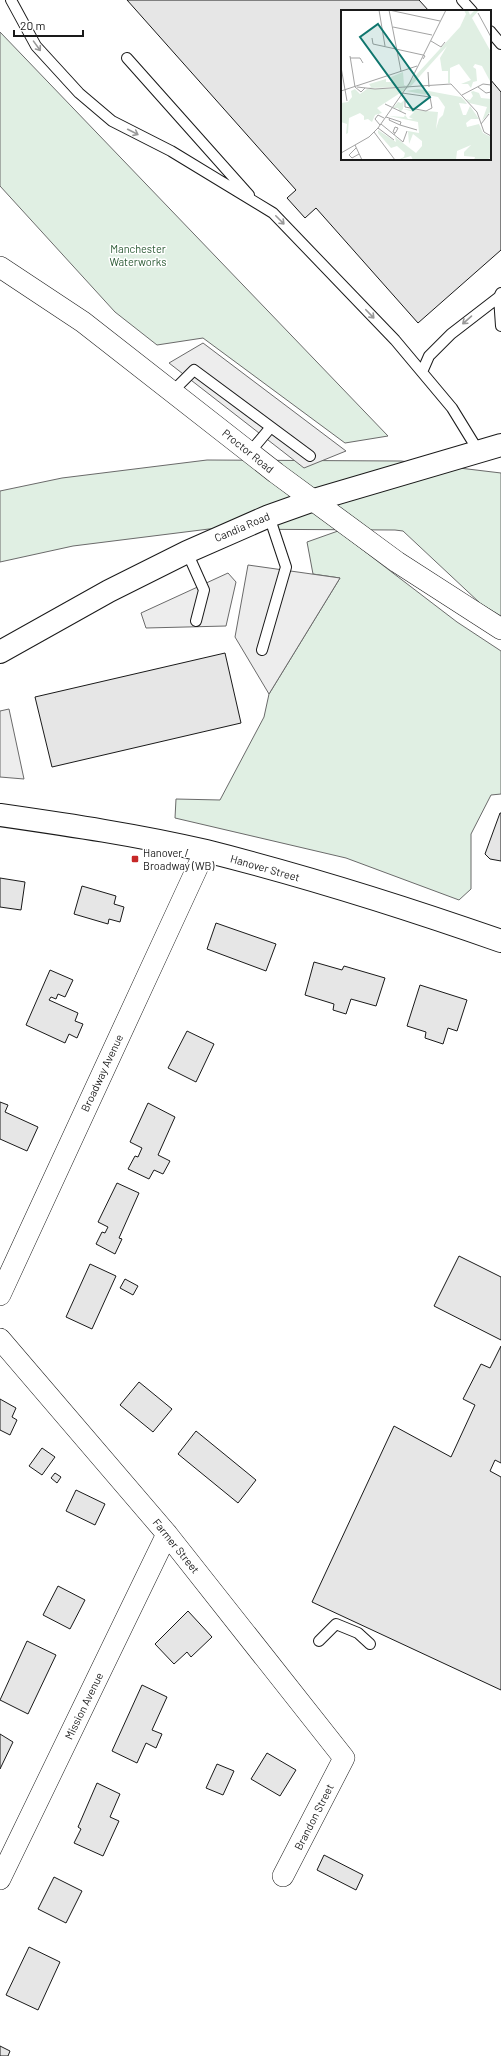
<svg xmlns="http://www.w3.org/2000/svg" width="501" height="2056" font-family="Barlow,sans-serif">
<rect width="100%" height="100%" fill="#fff"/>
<path fill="#e0efe3" stroke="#6a6a6a" d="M 0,32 L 388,436 L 345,443 L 203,338 L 157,345 L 115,312 L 0,186 Z
M 207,460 L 401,461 L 501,473 L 501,616 L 481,604 L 403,531 L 395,530 L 209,529 L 73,546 L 0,562 L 0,491 L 62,478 Z
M 338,531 L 457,622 L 501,651 L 501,794 L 491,795 L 471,834 L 471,889 L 459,900 L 346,858 L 175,818 L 176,799 L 220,800 L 264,717 L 269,694 L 340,578 L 313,574 L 307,542 Z"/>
<path fill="#ededed" stroke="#6a6a6a" d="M 203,343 L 346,451 L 304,468 L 169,363 Z
M 248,565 L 340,578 L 269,694 L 235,637 Z
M 228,573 L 236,582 L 226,626 L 146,628 L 141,613 Z
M 9,709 L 24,779 L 0,777 L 0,711 Z"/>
<path fill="#e6e6e6" stroke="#1a1a1a" d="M 127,0 L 419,0 L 429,11 L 342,11 L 342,159 L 490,159 L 490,79 L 501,92 L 501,250 L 418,323 L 316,208 L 305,218 L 287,198 L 296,190 Z
M 225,653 L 241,723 L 52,767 L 35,697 Z
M 500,813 L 501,813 L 501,861 L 490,859 L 485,854 Z
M 0,878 L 25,882 L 21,910 L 0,907 Z
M 82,886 L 116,896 L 114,904 L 124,907 L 120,922 L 109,919 L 108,924 L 74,914 Z
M 216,923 L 276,944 L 266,971 L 207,949 Z
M 314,962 L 342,970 L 344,966 L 385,978 L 376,1006 L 351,999 L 346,1014 L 333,1010 L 334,1004 L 305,995 Z
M 50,970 L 73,980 L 65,997 L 58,994 L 56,999 L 51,997 L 49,1000 L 78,1013 L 75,1021 L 83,1024 L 77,1038 L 69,1034 L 65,1043 L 26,1025 Z
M 420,985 L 467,1000 L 457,1031 L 448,1028 L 443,1044 L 425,1038 L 426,1032 L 407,1026 Z
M 187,1031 L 214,1044 L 196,1082 L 168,1068 Z
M 0,1102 L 8,1105 L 5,1112 L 38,1127 L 27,1151 L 0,1139 Z
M 148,1103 L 175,1117 L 158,1155 L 170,1161 L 163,1174 L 154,1170 L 149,1179 L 128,1169 L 135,1156 L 138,1157 L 142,1148 L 130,1142 Z
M 117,1183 L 139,1193 L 119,1238 L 122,1239 L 115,1254 L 96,1244 L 102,1232 L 105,1233 L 108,1227 L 98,1222 Z
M 459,1256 L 501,1277 L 501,1340 L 434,1306 Z
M 90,1264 L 116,1276 L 92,1329 L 66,1317 Z
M 125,1279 L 138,1286 L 133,1295 L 120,1288 Z
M 501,1346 L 501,1463 L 495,1460 L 490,1471 L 501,1477 L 501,1690 L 312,1602 L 394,1426 L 451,1457 L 475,1405 L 463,1399 L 481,1364 L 490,1368 Z
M 139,1382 L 172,1409 L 153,1432 L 120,1405 Z
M 0,1399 L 16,1408 L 12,1417 L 17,1420 L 10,1435 L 0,1430 Z
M 196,1431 L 256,1480 L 238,1503 L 178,1454 Z
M 42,1448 L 55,1457 L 42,1475 L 29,1466 Z
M 55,1473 L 61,1477 L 57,1483 L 51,1478 Z
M 76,1490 L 105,1504 L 95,1525 L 66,1511 Z
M 58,1586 L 85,1600 L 70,1629 L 43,1615 Z
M 188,1611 L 212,1637 L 191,1657 L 187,1652 L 174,1664 L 155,1644 Z
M 27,1641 L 56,1655 L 28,1714 L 0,1700 Z
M 142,1685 L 167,1697 L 152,1730 L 162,1734 L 156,1748 L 146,1743 L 137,1763 L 112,1751 Z
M 0,1734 L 13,1742 L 0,1769 Z
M 267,1753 L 296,1770 L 280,1796 L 251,1779 Z
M 217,1764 L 234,1771 L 223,1795 L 206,1788 Z
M 97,1783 L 120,1794 L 110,1817 L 119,1821 L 103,1856 L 74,1843 L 81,1829 L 78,1827 Z
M 324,1855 L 363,1875 L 356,1890 L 317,1870 Z
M 54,1877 L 82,1891 L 66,1923 L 38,1909 Z
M 29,1947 L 60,1962 L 38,2010 L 6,1995 Z
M 0,2046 L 10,2051 L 8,2056 L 0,2056 Z"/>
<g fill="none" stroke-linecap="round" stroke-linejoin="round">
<g stroke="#1a1a1a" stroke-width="12">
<path id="service" d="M 11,0 L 36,46 L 79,93 L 112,121 L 171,151 L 273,213 L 395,340 L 452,408 L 479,452
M 462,0 L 472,11
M 490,31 L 501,44
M 127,58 L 249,195
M 501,293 L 499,297 L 501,326
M 422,372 L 429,356 L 451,334 L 499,297
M 173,391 L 194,370 L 310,456
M 250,452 L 271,427
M 187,552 L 204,590 L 196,621
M 262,650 L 286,567 L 269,516
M 319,1641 L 336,1624 L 358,1633 L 370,1644"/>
</g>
<g stroke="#1a1a1a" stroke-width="22">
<path id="minor" d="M 0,267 L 83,322 L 276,473 L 397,562 L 501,629
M 0,1295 L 205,851
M 0,1339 L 167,1534 L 344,1758 L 283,1876
M 0,1879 L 167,1534"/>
</g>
<g stroke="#1a1a1a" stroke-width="24">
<path id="secondary" d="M 0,652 L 109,591 L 187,552 L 269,516 L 314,500 L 501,445
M 0,815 C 69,825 138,835 206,851 C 305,876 404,907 501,941"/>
</g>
<use href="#service" stroke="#fff" stroke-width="10"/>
<use href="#minor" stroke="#fff" stroke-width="21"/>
<use href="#secondary" stroke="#fff" stroke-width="22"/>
</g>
<defs><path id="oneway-shaft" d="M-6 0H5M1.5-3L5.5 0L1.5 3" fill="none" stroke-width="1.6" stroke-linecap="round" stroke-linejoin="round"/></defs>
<g stroke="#989898">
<use href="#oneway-shaft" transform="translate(37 46) rotate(54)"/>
<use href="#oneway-shaft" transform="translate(133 132) rotate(27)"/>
<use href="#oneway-shaft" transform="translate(280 220) rotate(45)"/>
<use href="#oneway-shaft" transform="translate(370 314) rotate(46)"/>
<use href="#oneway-shaft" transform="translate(467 320) rotate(139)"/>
</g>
<rect fill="#c62828" stroke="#fff" stroke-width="1.5" x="131" y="855" width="8" height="8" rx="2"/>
<g text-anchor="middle" stroke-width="3" stroke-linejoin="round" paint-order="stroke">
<g font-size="11" fill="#2b5a34" stroke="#fff">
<text x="138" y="253">Manchester<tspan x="138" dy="13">Waterworks</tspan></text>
</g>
<g font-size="11" fill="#1a1a1a" stroke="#fff">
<text transform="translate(248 451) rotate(39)" y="4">Proctor Road</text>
<text transform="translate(242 527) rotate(-23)" y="4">Candia Road</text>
<text transform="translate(265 868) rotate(16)" y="4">Hanover Street</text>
<text transform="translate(102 1073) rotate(-65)" y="4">Broadway Avenue</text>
<text transform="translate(176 1546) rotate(51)" y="4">Farmer Street</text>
<text transform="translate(84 1706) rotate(-64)" y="4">Mission Avenue</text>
<text transform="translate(314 1817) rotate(-63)" y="4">Brandon Street</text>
</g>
<g font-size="11" fill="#1a1a1a" stroke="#fff" text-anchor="start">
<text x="143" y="857">Hanover /<tspan x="143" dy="13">Broadway (WB)</tspan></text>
</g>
</g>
<g transform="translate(341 10)">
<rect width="150" height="150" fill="#fff"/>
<path d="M 123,0 L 127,0 L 129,5 L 134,0 L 138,0 L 131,8 L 150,42 L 150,73 L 141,56 L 134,54 L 132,57 L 135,59 L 136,71 L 132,72 L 130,78 L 127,74 L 120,74 L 130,70 L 118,54 L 109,58 L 109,73 L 107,73 L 107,61 L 101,61 L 99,48 L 106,36 L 70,76 L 36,98 L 41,103 L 34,105 L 31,112 L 27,109 L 23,110 L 23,106 L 19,103 L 8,108 L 7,123 L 5,124 L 6,114 L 0,112 L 0,93 L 7,92 L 11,87 L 10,81 L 14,79 L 19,84 L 26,79 L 62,78 L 63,77 L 27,78 L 30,77 L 28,74 L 45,69 L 45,72 L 51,72 L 50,67 L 62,62 L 63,75 L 65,76 L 119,17 L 125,4 ZM 77,79 L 120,87 L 124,91 L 126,94 L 118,93 L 122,105 L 125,105 L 129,96 L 138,109 L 130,109 L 125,113 L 126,117 L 138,114 L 142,123 L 150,127 L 150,147 L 146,150 L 133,150 L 134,147 L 123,146 L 123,142 L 130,135 L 116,141 L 115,150 L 72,150 L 70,146 L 57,150 L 63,147 L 64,143 L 56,136 L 50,138 L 37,123 L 37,120 L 55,132 L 54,127 L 75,143 L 81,136 L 81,131 L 72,124 L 68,134 L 67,121 L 78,123 L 77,112 L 48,106 L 63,107 L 64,105 L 67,109 L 72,109 L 68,107 L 73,102 L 62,99 L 59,102 L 57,98 L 52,98 L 57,92 L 60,93 L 63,90 L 62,99 L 97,102 L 95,119 L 98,109 L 102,105 L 104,97 L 97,87 L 65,81 ZM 132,81 L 138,83 L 140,88 L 150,89 L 150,101 L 141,111 L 146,97 L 128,93 L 125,89 L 129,90 L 132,86 L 130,82 Z" fill="#e0efe3"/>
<path fill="none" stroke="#a3a3a3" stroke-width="1" d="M 38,0 L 44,36M 48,0 L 60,61M 48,0 L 99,11M 137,3 L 150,27M 52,17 L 91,25M 31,28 L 32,34 L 82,45 L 84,46 L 82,49M 90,31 L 100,37 L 104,32M 9,46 L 14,77 L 20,82 L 24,78M 9,48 L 19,48 L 22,53M 0,57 L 6,91M 87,62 L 88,77M 16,77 L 34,79 L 110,74 L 136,102 L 143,122 L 150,126M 137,77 L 145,83 L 150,82M 0,81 L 76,56M 121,85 L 142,74 L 150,75M 61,86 L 64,89 L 64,97 L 85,101 L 91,98 L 89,87 L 61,83M 44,94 L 65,104M 45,107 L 60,112 L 59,115 L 48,110 L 49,108M 40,114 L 62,132 L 66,121M 140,114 L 148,104M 39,115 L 34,109 L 37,105 L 43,108M 59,115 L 76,120M 37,118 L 53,130M 33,122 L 54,150M 53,125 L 54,123 L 55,122 L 57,118 L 54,117 L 52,122 L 54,123M 14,135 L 21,150M 15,138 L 8,145 L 11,148 L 18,144M 0,143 L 28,127 L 37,118 L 68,74 L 105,0"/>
<path fill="#0f766e" fill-opacity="0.15" stroke="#0f766e" stroke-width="2" d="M 37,14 L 89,87 L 72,100 L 19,27 Z"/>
<rect width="150" height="150" fill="none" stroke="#1a1a1a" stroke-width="2"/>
</g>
<path d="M14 30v6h69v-6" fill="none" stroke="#1a1a1a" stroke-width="2"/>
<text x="20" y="30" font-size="12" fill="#1a1a1a" stroke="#ffffff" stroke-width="3" paint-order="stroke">20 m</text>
</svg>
